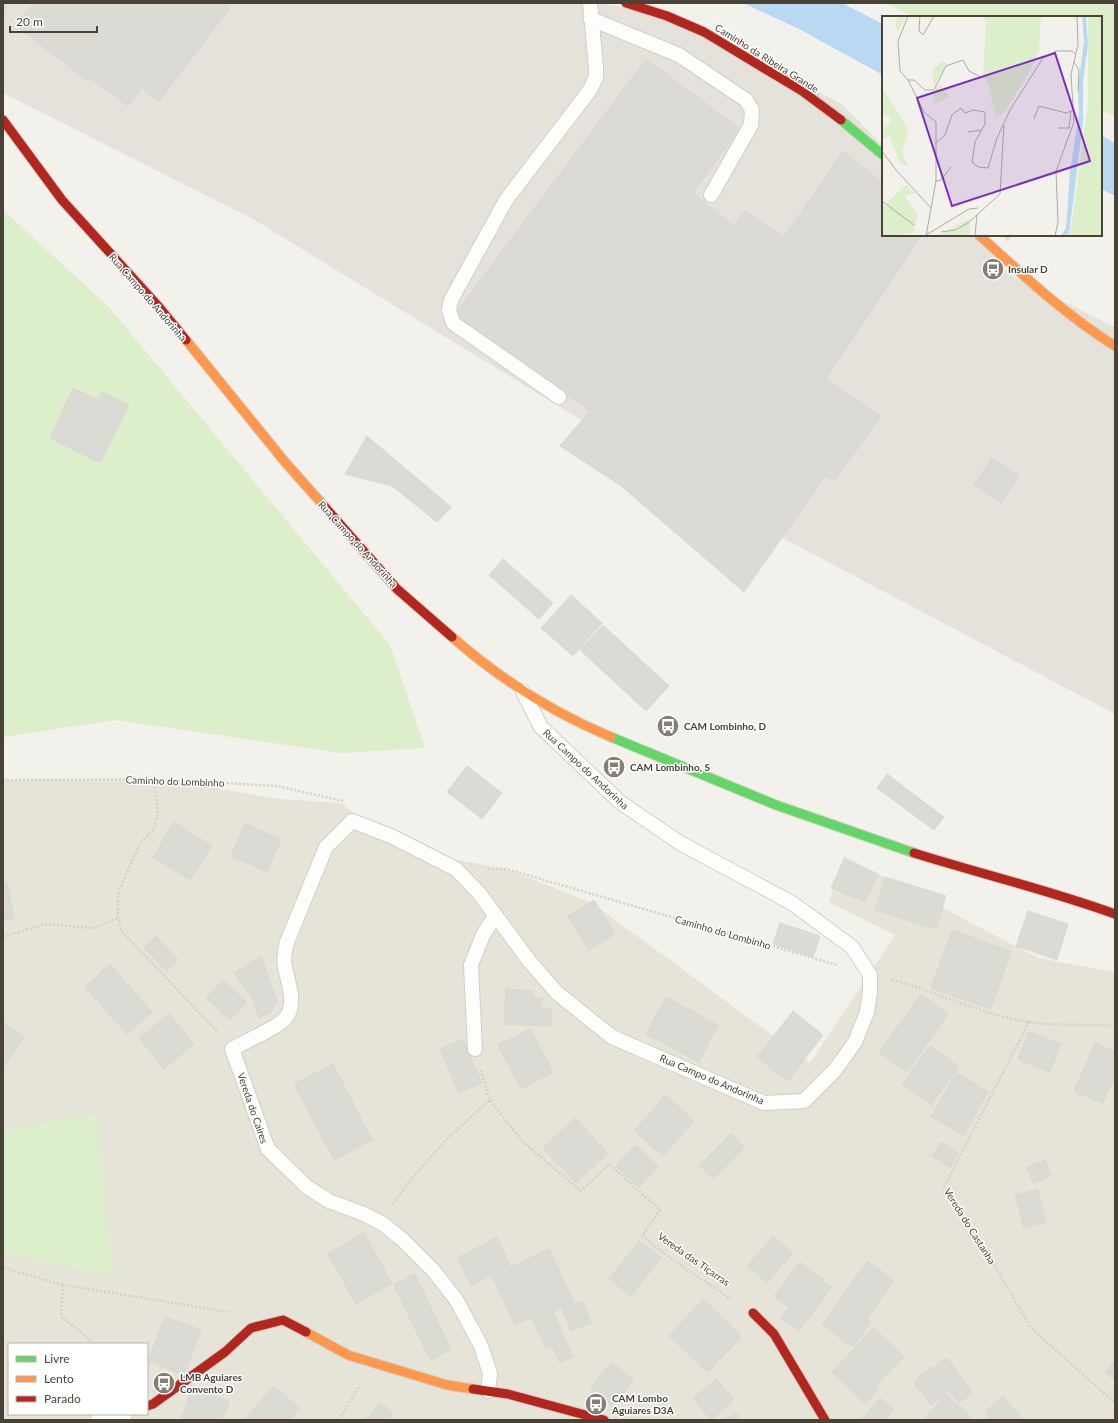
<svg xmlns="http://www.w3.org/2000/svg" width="1118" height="1423" font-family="Lato,sans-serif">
<rect width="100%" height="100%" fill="#f2f1ec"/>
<path fill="#e6e3d9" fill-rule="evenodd" d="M 163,779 L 279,799 L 342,803 L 368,827 L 425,854 L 506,869 L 592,903 L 810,1063 L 895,935 L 829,902 L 844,856 L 1038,958 L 1115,972 L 1115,1420 L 3,1420 L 3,780 ZM 9,1344 L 147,1344 L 147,1414 L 9,1414 Z"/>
<path fill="#e5e1db" d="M 3,3 L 601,3 L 687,21 L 843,105 L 883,146 L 883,235 L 972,235 L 1014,277 L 1115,327 L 1115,714 L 715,502 L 253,219 L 3,93 Z"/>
<path fill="#ddeecb" d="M 886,3 L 1115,3 L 1115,116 L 1101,110 L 1101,17 L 914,17 Z
M 3,210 L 108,306 L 390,645 L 425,748 L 342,753 L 115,720 L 3,737 Z
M 97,1113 L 114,1278 L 3,1254 L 3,1131 L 22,1126 Z"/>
<path fill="#bbd8f2" d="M 743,3 L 842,3 L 883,24 L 883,75 L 799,29 Z
M 1101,135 L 1115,143 L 1115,196 L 1101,189 Z"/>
<path fill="#dcdad4" stroke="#dad8d1" d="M 34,3 L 224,3 L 230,8 L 159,101 L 142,88 L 128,106 L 90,78 L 88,81 L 16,26 Z
M 646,59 L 739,128 L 693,194 L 733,225 L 590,411 L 455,314 Z
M 843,151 L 883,183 L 883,235 L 922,235 L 826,379 L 881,416 L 834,481 L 826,475 L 744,592 L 620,485 L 560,446 L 590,411 L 745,211 L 784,237 Z
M 1001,235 L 1012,235 L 1008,240 Z
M 73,388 L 98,400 L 102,392 L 129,405 L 100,463 L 50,438 Z
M 367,436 L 451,507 L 437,522 L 392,486 L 345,474 Z
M 992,458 L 1019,476 L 1001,503 L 974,485 Z
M 503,559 L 553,603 L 539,619 L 489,575 Z
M 571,595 L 602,623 L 573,656 L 541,628 Z
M 603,625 L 669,686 L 646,711 L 580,650 Z
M 467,766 L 502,793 L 482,819 L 447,792 Z
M 887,774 L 944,817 L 934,830 L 877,788 Z
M 174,822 L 212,846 L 190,880 L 153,857 Z
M 245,823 L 281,840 L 267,872 L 231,856 Z
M 844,859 L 878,874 L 865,902 L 831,888 Z
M 885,877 L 946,896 L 936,929 L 875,910 Z
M 3,883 L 7,883 L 14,918 L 3,920 Z
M 594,900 L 615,934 L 589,950 L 568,916 Z
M 1028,911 L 1068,924 L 1057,960 L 1016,946 Z
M 780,923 L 820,936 L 813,957 L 773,944 Z
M 952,930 L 1011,951 L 991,1009 L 931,988 Z
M 156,936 L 178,960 L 166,971 L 144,947 Z
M 261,956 L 277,1001 L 272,1011 L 259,1018 L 253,999 L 234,973 Z
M 110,964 L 152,1012 L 127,1034 L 85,987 Z
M 223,980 L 247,1002 L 230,1020 L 206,998 Z
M 506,989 L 533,991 L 533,998 L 542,998 L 541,1008 L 552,1009 L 551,1026 L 504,1024 Z
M 921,994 L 948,1014 L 907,1072 L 879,1052 Z
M 666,997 L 718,1025 L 699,1062 L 646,1034 Z
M 793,1011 L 823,1035 L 788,1081 L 757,1057 Z
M 169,1014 L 194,1044 L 164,1069 L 139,1038 Z
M 3,1022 L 24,1037 L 3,1068 Z
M 530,1029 L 553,1072 L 521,1089 L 498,1045 Z
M 1029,1032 L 1061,1044 L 1050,1072 L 1018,1059 Z
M 463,1039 L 482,1083 L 459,1093 L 440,1049 Z
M 1095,1043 L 1115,1052 L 1115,1075 L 1103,1103 L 1074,1091 Z
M 930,1046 L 959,1067 L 931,1105 L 902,1084 Z
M 333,1064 L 372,1140 L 334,1160 L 294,1084 Z
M 956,1073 L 988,1091 L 964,1135 L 931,1117 Z
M 666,1095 L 694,1121 L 663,1156 L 634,1131 Z
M 575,1118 L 608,1153 L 576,1183 L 543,1148 Z
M 731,1133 L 745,1147 L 713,1179 L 699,1165 Z
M 941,1142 L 958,1153 L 950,1168 L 932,1156 Z
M 635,1145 L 658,1166 L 639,1187 L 616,1166 Z
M 1045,1160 L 1051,1176 L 1033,1183 L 1027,1167 Z
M 1038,1189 L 1046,1222 L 1024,1228 L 1015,1195 Z
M 364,1233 L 392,1283 L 356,1304 L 328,1254 Z
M 773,1236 L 793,1253 L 767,1283 L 747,1266 Z
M 497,1237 L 510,1265 L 471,1285 L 457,1258 Z
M 639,1241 L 661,1258 L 631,1296 L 609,1279 Z
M 549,1249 L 574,1302 L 553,1312 L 573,1357 L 560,1363 L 552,1346 L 546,1348 L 531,1317 L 515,1325 L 492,1276 Z
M 867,1261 L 894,1280 L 867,1319 L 871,1322 L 853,1347 L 822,1325 Z
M 800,1262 L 832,1287 L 799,1331 L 781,1318 L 789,1307 L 774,1296 Z
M 415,1274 L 451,1350 L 430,1360 L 394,1285 Z
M 703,1299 L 742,1336 L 708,1372 L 669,1336 Z
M 583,1301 L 591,1323 L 571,1331 L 562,1308 Z
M 165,1317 L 201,1330 L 184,1375 L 148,1361 Z
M 874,1328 L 904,1357 L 875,1387 L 878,1390 L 865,1404 L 832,1372 Z
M 947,1358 L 973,1393 L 959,1403 L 933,1368 Z
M 1115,1360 L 1115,1381 L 1105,1372 Z
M 612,1362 L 634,1381 L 612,1406 L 590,1387 Z
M 931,1367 L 949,1390 L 931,1405 L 913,1382 Z
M 717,1379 L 734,1400 L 711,1420 L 693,1398 Z
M 273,1386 L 300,1408 L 290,1420 L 245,1420 Z
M 192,1388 L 229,1401 L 222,1420 L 181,1420 Z
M 946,1394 L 974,1420 L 923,1420 Z
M 1003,1396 L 1024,1420 L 984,1420 L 988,1417 L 985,1412 Z
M 880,1398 L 894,1409 L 885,1420 L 861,1420 Z
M 380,1402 L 393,1413 L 388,1420 L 366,1420 Z
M 735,1412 L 742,1420 L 725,1420 Z"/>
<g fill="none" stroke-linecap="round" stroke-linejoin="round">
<g stroke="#d0cfc9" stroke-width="16">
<path id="lane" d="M 591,19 L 679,55 L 746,100 L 752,110 L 751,125 L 711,195
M 559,397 L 453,323 L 449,310 L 451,300 L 506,200 L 590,90 L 596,77 L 596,67 L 590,3
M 475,1049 L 471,965 L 483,935 L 495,916
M 488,1391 L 490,1373 L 481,1346 L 457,1301 L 433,1270 L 403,1240 L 383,1224 L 364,1214 L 329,1201 L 307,1187 L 268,1149 L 232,1049 C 244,1042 282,1026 287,1016 C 292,1009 292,997 290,989 C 286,967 281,967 287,942 L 326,847 L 352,821 L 391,836 L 456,869 L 479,893 L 530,962 L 557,993 L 612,1037 L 764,1103 L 804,1101 L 835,1070 L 855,1042 L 867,1012 L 870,992 L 870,975 L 852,947 L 792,903 L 680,843 L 620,802 L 541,727 L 523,692"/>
</g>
<g stroke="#d0cfc9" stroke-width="24">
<path id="street" d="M 102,1420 L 121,1414"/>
</g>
<g stroke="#d2cfc3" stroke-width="11">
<path id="fast" d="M 841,120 L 883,155
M 611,737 L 776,805 L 914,853"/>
</g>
<g stroke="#d2cfc3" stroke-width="11">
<path id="slow" d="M 979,235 C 1023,275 1065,315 1115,346
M 186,340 L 285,462 L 324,506
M 452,637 C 499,678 553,713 611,737
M 306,1332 L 348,1355 L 447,1385 L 473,1389"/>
</g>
<g stroke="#d2cfc3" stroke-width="11">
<path id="jam" d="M 626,3 L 667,16 L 704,32 L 802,91 L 841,120
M 3,120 L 62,200 L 159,307 L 186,340
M 324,506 L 397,589 L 452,637
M 914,853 C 981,874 1049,890 1115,914
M 753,1313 L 774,1334 L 825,1420
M 473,1389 L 508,1394 L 604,1420
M 147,1406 L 153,1404 L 225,1352 L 251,1328 L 283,1320 L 306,1332"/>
</g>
<path stroke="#d2d1ca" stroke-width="2.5" stroke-dasharray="2 2" stroke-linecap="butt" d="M 3,20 L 6,3
M 153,779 L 158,813 L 154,829 L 140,843 L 118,893 L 118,918 L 122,932 L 218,1032
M 3,780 L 153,779 L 277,786 L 343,801
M 488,869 L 506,869 L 837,965
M 3,937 L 45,924 L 93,928 L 118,918
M 892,980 C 938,992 982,1015 1029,1022 C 1057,1026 1087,1024 1115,1026
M 1029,1022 L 944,1187 L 988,1254 L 1031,1328 L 1115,1403
M 481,1070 L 490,1100 L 523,1142 L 581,1191 L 609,1164 L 660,1210 L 642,1236 L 676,1262 L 731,1299
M 393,1204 L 413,1177 L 449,1137 L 490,1100
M 3,1268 L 63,1285 L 229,1312
M 63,1285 L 61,1316 L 95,1344
M 339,1420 L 360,1385"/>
<use href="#lane" stroke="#fdfdfc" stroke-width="14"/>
<use href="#street" stroke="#fdfdfc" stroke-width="22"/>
<use href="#fast" stroke="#63d668" stroke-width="9"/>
<use href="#slow" stroke="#ff974d" stroke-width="9"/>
<use href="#jam" stroke="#b3261e" stroke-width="9"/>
</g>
<defs>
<g id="bus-disc" transform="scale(1.15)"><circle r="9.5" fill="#848076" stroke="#fff"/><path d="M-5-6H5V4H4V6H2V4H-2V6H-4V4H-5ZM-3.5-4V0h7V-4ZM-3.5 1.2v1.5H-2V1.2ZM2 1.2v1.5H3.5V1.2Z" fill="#fff"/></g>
</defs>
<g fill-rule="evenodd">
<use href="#bus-disc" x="993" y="269"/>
<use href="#bus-disc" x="668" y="726"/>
<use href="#bus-disc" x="614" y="767"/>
<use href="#bus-disc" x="164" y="1383"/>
<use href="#bus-disc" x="596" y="1404"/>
</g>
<g text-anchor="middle" stroke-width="3" stroke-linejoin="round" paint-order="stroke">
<g font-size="10" fill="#494337" stroke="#fff">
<text transform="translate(767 58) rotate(32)" y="4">Caminho da Ribeira Grande</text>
<text transform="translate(148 297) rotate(49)" y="4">Rua Campo do Andorinha</text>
<text transform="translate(358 544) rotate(48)" y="4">Rua Campo do Andorinha</text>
<text transform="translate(586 769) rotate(43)" y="4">Rua Campo do Andorinha</text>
<text transform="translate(175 781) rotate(2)" y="4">Caminho do Lombinho</text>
<text transform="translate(723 932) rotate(16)" y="4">Caminho do Lombinho</text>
<text transform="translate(712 1079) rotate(23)" y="4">Rua Campo do Andorinha</text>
<text transform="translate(253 1108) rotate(71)" y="4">Vereda do Caires</text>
<text transform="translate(970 1226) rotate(58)" y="4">Vereda do Castanha</text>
<text transform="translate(694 1259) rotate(35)" y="4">Vereda das Tiçarras</text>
</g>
<g font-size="10" font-weight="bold" fill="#494337" stroke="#fff" text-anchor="start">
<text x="1008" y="273">Insular D</text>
<text x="684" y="730">CAM Lombinho, D</text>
<text x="630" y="771">CAM Lombinho, S</text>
<text x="180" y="1381">LMB Aguiares<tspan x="180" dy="12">Convento D</tspan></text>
<text x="612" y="1402">CAM Lombo<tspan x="612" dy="12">Aguiares D3A</tspan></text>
</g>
</g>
<g transform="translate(882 16)">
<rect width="220" height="220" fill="#f2f1ec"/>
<path d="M 16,0 L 23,0 L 16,17 L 13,7 ZM 102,0 L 159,0 L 157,35 L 147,57 L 123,95 L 114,102 L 107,71 L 101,60 L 104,7 ZM 206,0 L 220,0 L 220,220 L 188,220 L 206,87 ZM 61,45 L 65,48 L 52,71 L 50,54 ZM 58,68 L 68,81 L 53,88 L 51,76 ZM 0,71 L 26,113 L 20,136 L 26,150 L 18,148 L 8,120 L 0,123 L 0,114 L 10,105 L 4,98 L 0,100 ZM 24,169 L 33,177 L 22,180 L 36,199 L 31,217 L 3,220 L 0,217 L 0,191 ZM 88,202 L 87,220 L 56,220 L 68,213 Z" fill="#ddeecb"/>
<path d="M 200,0 L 204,0 L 206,29 L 201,65 L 201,105 L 187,218 L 179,220 L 184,212 L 188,156 L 197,98 L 196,71 L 202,25 Z" fill="#bbd8f2"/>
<path fill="none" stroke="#aeaba4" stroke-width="1" d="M 26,0 L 16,25 L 18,55 L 26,64 L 42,96 L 54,106 L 54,165 L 44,220M 38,0 L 37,15 L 41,19 L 52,0M 192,46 L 197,54 L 196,75M 26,64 L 32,64 L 43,74 L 52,74 L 64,50 L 81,44 L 87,55 L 97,60M 152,103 L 157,90 L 184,97 L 192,94M 176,112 L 187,112 L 189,95M 86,116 L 100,114M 53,128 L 63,119 L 70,99 L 79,92 L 83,97 L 91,94 L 103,96 L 103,108 L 93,126 L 90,146 L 96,151 L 106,152 L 115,122 L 128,94 L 161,42 L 174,35 L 190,35 L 193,38M 0,135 L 14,154 L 49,192M 54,165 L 59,164 L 69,151M 0,185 L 32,209M 59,216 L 73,214 L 86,207 L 118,178 L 122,109M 44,219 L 87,193 L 96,192M 93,220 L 95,199M 173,220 L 176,206 L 174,155 L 192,106 L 189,58 L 196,29 L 195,0"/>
<path fill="#7b2cbf" fill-opacity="0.15" stroke="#7b2cbf" stroke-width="2" d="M 173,37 L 208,145 L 70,190 L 35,82 Z"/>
<rect width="220" height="220" fill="none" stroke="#494337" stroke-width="2"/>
</g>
<rect width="1118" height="1423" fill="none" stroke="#494337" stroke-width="8"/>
<rect x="8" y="1343" width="140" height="72" fill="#ffffff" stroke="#b6b4af"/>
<rect x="16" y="1356" width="20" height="6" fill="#63d668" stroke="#b6b4af"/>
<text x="44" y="1363" font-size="12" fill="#494337">Livre</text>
<rect x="16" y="1376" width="20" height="6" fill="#ff974d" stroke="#b6b4af"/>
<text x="44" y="1383" font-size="12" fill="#494337">Lento</text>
<rect x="16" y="1396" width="20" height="6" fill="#b3261e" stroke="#b6b4af"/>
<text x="44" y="1403" font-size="12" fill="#494337">Parado</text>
<path d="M10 26v6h87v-6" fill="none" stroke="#494337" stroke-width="2"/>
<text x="16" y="26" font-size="12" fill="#494337" stroke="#ffffff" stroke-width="3" paint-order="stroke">20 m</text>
</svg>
